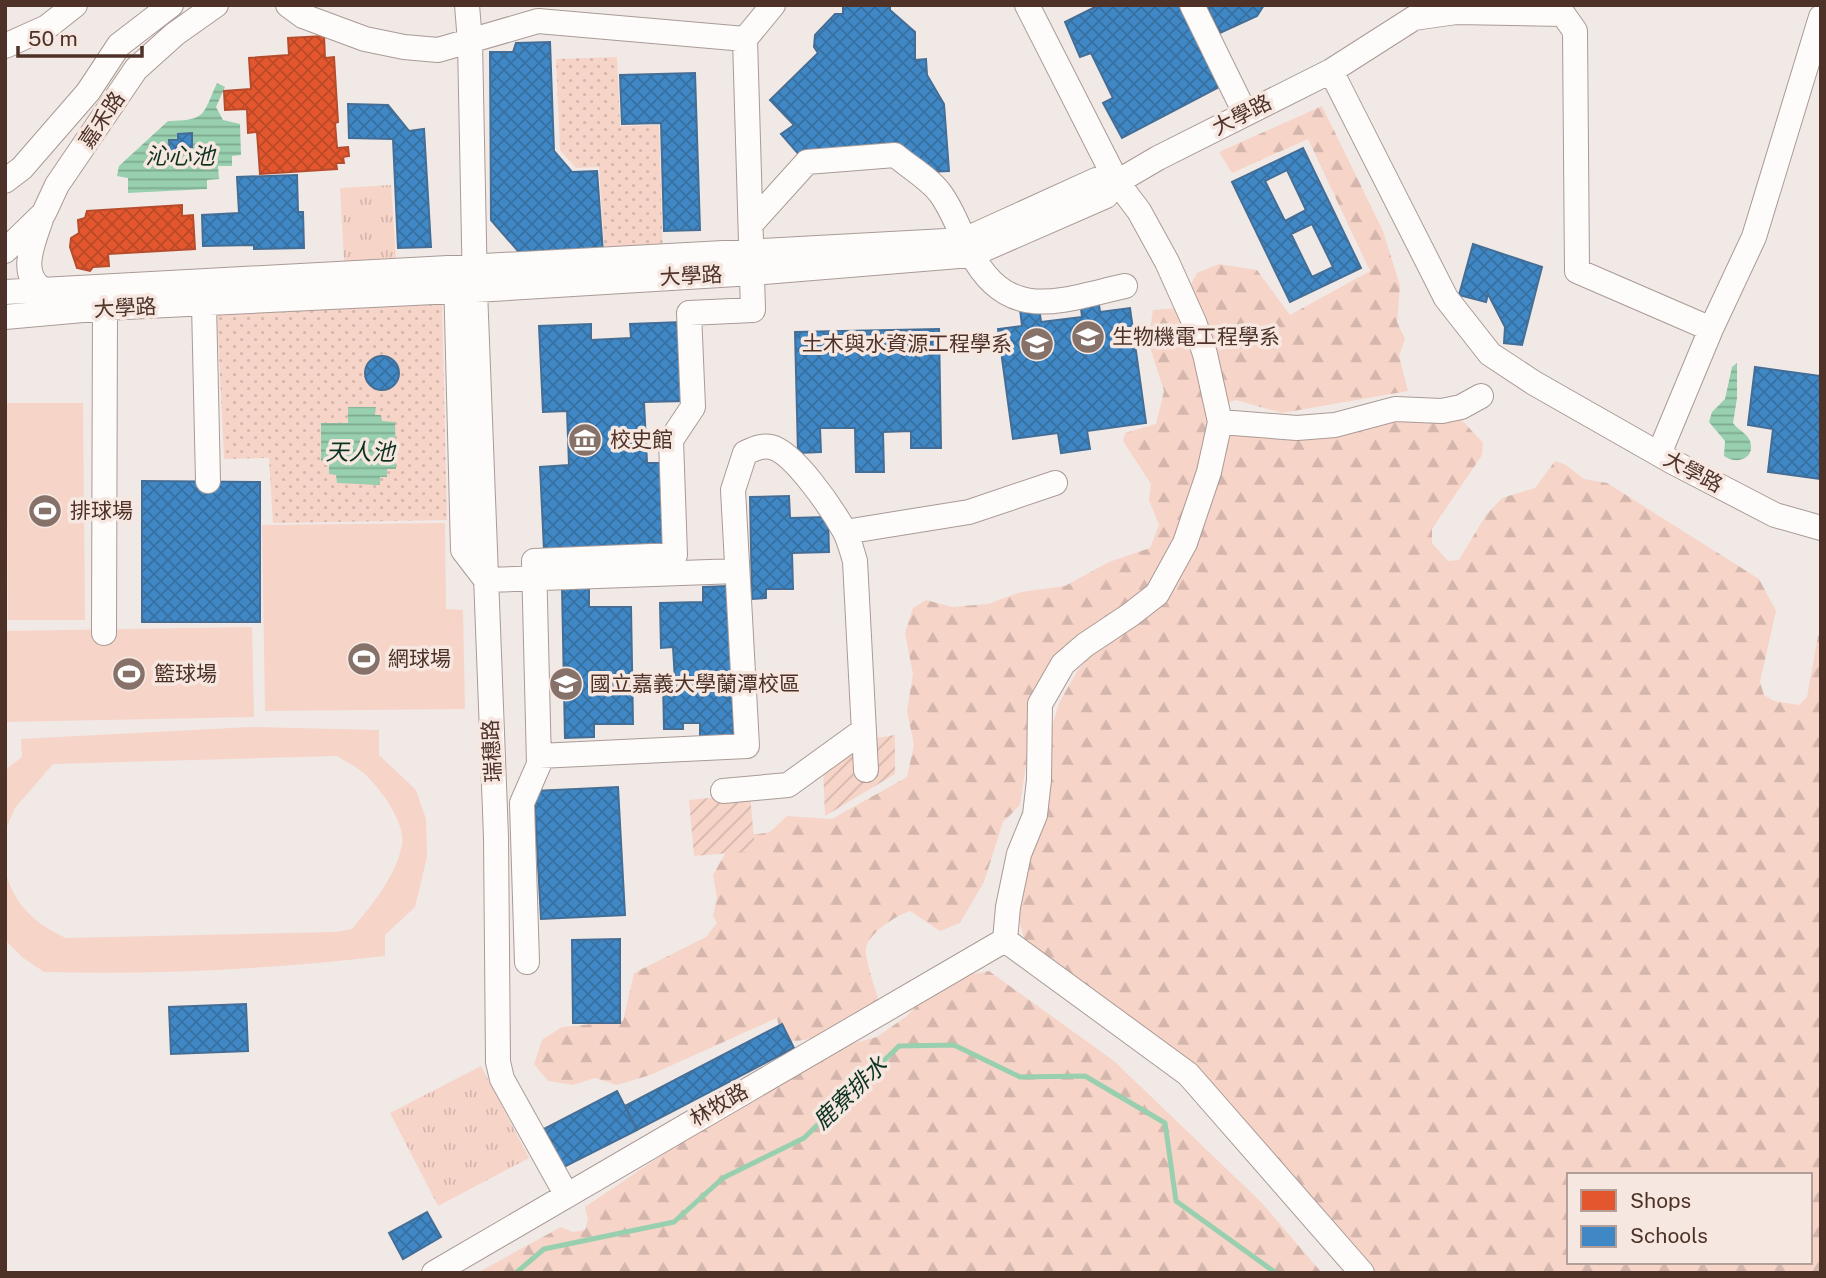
<svg xmlns="http://www.w3.org/2000/svg" width="1826" height="1278" font-family="'Public Sans','Noto Sans TC',sans-serif">
<defs>
<pattern id="grass-tufts" width="24" height="20" patternUnits="userSpaceOnUse" patternTransform="scale(1.75)"><rect width="24" height="20" fill="#f7d4c8"/><path d="M3 7l-1-3M5 7V3M7 7l1-3M15 17l-1-3M17 17v-4M19 17l1-3" fill="none" stroke="#d5b6ac"/></pattern>
<pattern id="forest-firs" width="22" height="20" patternUnits="userSpaceOnUse" patternTransform="scale(1.75)"><rect width="22" height="20" fill="#f7d4c8"/><path d="M5 1l3.5 6h-7zM16 11l3.5 6h-7z" fill="#d5b6ac"/></pattern>
<pattern id="park-dots" width="8" height="8" patternUnits="userSpaceOnUse" patternTransform="scale(1.75)"><rect width="8" height="8" fill="#f7d4c8"/><path d="M2 2h.1M6 6h.1" fill="none" stroke="#d5b6ac" stroke-width="1.8" stroke-linecap="round"/></pattern>
<pattern id="garden-furrows" width="10" height="10" patternUnits="userSpaceOnUse" patternTransform="scale(1.75)"><rect width="10" height="10" fill="#f7d4c8"/><path d="M-1 1l2-2M0 10L10 0M9 11l2-2" fill="none" stroke="#d5b6ac"/></pattern>
<pattern id="water-rules" width="6" height="5" patternUnits="userSpaceOnUse" patternTransform="scale(1.75)"><rect width="6" height="5" fill="#97cfaf"/><path d="M0 2.5h6" fill="none" stroke="#7da98e"/></pattern>
<pattern id="shops-cross-hatch" width="8" height="8" patternUnits="userSpaceOnUse" patternTransform="scale(1.75)"><rect width="8" height="8" fill="#e4572e"/><path d="M0 0l8 8M0 8l8-8" fill="none" stroke="#bb4927"/></pattern>
<pattern id="schools-cross-hatch" width="8" height="8" patternUnits="userSpaceOnUse" patternTransform="scale(1.75)"><rect width="8" height="8" fill="#3f88c5"/><path d="M0 0l8 8M0 8l8-8" fill="none" stroke="#3770a0"/></pattern>
</defs>
<rect width="100%" height="100%" fill="#f1e9e6"/>
<path fill="url(#grass-tufts)" d="M 391,185 L 396,258 L 344,261 L 340,188 Z
M 481,1066 L 529,1158 L 438,1206 L 390,1113 Z"/>
<path fill="url(#forest-firs)" fill-rule="evenodd" d="M 1322,106 L 1383,231 L 1400,286 L 1397,322 L 1405,339 L 1399,356 L 1408,391 L 1282,413 L 1236,400 L 1214,407 L 1206,452 L 1192,481 L 1167,565 L 1143,591 L 1114,611 L 1031,731 L 1020,805 L 1003,822 L 984,882 L 960,923 L 940,931 L 910,911 C 897,915 866,934 866,950 C 865,962 877,992 880,1006 C 873,1008 865,1009 858,1012 C 826,1025 822,1045 781,1040 L 777,1018 L 650,1075 L 617,1085 L 595,1078 L 573,1085 L 548,1081 L 534,1064 L 542,1040 L 562,1027 L 623,1021 L 634,973 L 706,937 L 717,923 L 713,916 L 717,899 L 713,875 L 729,847 L 743,837 L 770,832 L 787,816 L 832,819 L 907,777 L 914,745 L 907,711 L 913,674 L 905,633 L 913,608 L 926,600 L 952,607 L 988,604 L 1021,592 L 1065,586 L 1109,562 L 1150,548 L 1159,525 L 1149,500 L 1151,484 L 1123,441 L 1125,433 L 1156,424 L 1164,391 L 1148,341 L 1153,310 L 1178,308 L 1197,273 L 1219,264 L 1257,270 L 1290,315 L 1370,271 L 1308,139 L 1232,173 L 1219,152 Z
M 1387,411 L 1458,416 L 1483,443 L 1482,455 L 1432,529 L 1432,543 L 1448,561 L 1459,560 L 1486,515 L 1502,498 L 1535,488 L 1555,461 L 1566,465 L 1584,479 L 1607,483 L 1759,579 L 1776,611 L 1760,682 L 1764,695 L 1774,701 L 1799,705 L 1807,697 L 1818,636 L 1821,634 L 1821,1273 L 1370,1273 L 1201,1082 L 1019,952 L 1024,938 L 1007,878 L 1059,703 L 1078,670 L 1115,629 L 1158,596 L 1224,443 L 1239,426 ZM 1569,1175 L 1810,1175 L 1810,1262 L 1569,1262 Z
M 989,971 L 1114,1061 L 1261,1202 L 1322,1273 L 477,1273 L 561,1227 L 573,1232 L 585,1230 L 588,1219 L 585,1207 L 751,1095 L 832,1049 L 877,1037 L 907,1016 L 942,980 Z"/>
<path fill="url(#park-dots)" d="M 617,57 L 620,126 L 659,125 L 663,260 L 605,263 L 599,167 L 576,168 L 560,150 L 556,59 Z
M 442,303 L 447,520 L 273,523 L 269,458 L 224,459 L 217,312 Z"/>
<path fill="url(#garden-furrows)" d="M 895,735 L 895,774 L 825,816 L 823,767 L 857,741 Z
M 750,794 L 755,851 L 694,856 L 689,800 Z"/>
<path fill="#f7d4c8" d="M 6,403 L 83,403 L 85,620 L 8,620 Z
M 445,523 L 446,609 L 463,610 L 465,709 L 265,711 L 262,525 Z
M 252,627 L 254,717 L 5,722 L 5,631 Z
M 250,727 L 379,730 L 379,755 L 416,790 L 426,819 L 427,857 L 415,907 L 385,935 L 385,956 C 272,969 158,975 44,972 L 22,957 L 5,940 L 5,870 C 14,905 34,923 66,938 L 336,932 L 352,929 C 372,905 396,876 402,845 C 406,822 380,789 365,774 C 357,767 346,762 337,756 L 53,764 L 15,808 L 5,831 L 5,770 L 22,757 L 21,739 Z"/>
<path fill="url(#water-rules)" d="M 217,83 L 225,87 L 216,107 L 223,120 L 240,124 L 241,155 L 232,156 L 232,166 L 218,166 L 219,179 L 207,180 L 207,189 L 128,193 L 128,178 L 117,176 L 119,166 L 168,121 C 207,120 202,116 217,83 Z
M 1737,363 L 1737,398 L 1733,423 C 1738,430 1747,433 1750,441 C 1756,459 1736,465 1724,456 L 1725,441 L 1709,422 L 1712,412 L 1725,399 L 1732,367 Z
M 348,407 L 376,407 L 375,415 L 381,415 L 382,421 L 395,422 L 396,469 L 387,469 L 387,477 L 380,477 L 380,485 L 337,483 L 336,475 L 329,474 L 329,461 L 321,461 L 321,423 L 348,423 Z"/>
<path fill="url(#shops-cross-hatch)" stroke="#b74c2c" stroke-width="2" d="M 324,36 L 325,58 L 334,57 L 338,122 L 335,123 L 337,148 L 348,147 L 349,156 L 343,157 L 344,163 L 336,163 L 337,169 L 260,174 L 257,132 L 248,133 L 247,109 L 225,110 L 224,91 L 251,89 L 249,58 L 289,55 L 288,38 Z
M 182,205 L 182,216 L 193,215 L 195,249 L 108,254 L 109,266 L 93,267 L 90,271 L 77,268 L 70,247 L 71,238 L 79,233 L 78,220 L 85,218 L 87,211 Z"/>
<path fill="url(#schools-cross-hatch)" stroke="#446e96" stroke-width="2" fill-rule="evenodd" d="M 843,5 L 890,5 L 890,10 L 915,32 L 915,60 L 926,59 L 927,75 L 944,104 L 949,171 L 925,172 L 894,148 L 801,157 L 781,134 L 794,125 L 770,100 L 818,53 L 814,47 L 815,35 L 835,14 L 843,14 Z
M 1099,5 L 1179,5 L 1219,87 L 1122,138 L 1103,103 L 1113,98 L 1091,53 L 1080,57 L 1065,22 Z
M 1206,5 L 1264,5 L 1257,16 L 1220,33 Z
M 550,42 L 554,151 L 572,172 L 597,171 L 603,253 L 524,258 L 491,220 L 490,52 L 513,52 L 516,43 Z
M 695,73 L 700,230 L 664,231 L 661,123 L 622,124 L 620,75 Z
M 348,104 L 388,105 L 409,131 L 424,129 L 431,247 L 398,248 L 393,139 L 349,138 Z
M 192,133 L 192,147 L 183,147 L 183,154 L 170,155 L 169,140 L 178,140 L 178,134 Z
M 1303,148 L 1361,268 L 1290,302 L 1232,182 ZM 1287,170 L 1306,210 L 1285,221 L 1265,181 ZM 1312,224 L 1333,267 L 1312,277 L 1291,234 Z
M 297,175 L 298,212 L 303,212 L 304,248 L 254,249 L 254,245 L 203,246 L 202,215 L 239,213 L 237,177 Z
M 1473,244 L 1542,267 L 1522,345 L 1504,343 L 1505,327 L 1488,294 L 1486,302 L 1459,295 Z
M 1098,298 L 1100,312 L 1130,308 L 1146,423 L 1087,431 L 1090,449 L 1061,453 L 1058,433 L 1013,439 L 998,329 L 1022,326 L 1020,309 L 1039,307 L 1041,322 L 1082,317 L 1080,300 Z
M 682,322 L 686,401 L 644,402 L 647,463 L 661,463 L 665,545 L 544,550 L 540,467 L 569,465 L 567,411 L 543,412 L 539,326 L 591,324 L 591,340 L 631,338 L 630,324 Z
M 939,329 L 941,448 L 911,448 L 911,431 L 883,432 L 884,472 L 856,472 L 855,428 L 820,428 L 821,452 L 798,453 L 795,332 Z
M365 373a17 17 0 1 1 34 0a17 17 0 1 1-34 0Z
M 1755,367 L 1821,376 L 1821,479 L 1768,472 L 1773,429 L 1748,425 Z
M 142,481 L 260,482 L 260,622 L 142,622 Z
M 789,496 L 790,518 L 828,517 L 829,552 L 792,553 L 793,589 L 766,589 L 766,598 L 752,599 L 750,497 Z
M 728,586 L 734,740 L 700,741 L 700,723 L 683,723 L 683,729 L 664,729 L 663,681 L 675,681 L 673,647 L 661,648 L 660,603 L 703,602 L 703,587 Z
M 562,587 L 589,587 L 589,607 L 631,607 L 633,724 L 594,724 L 594,737 L 565,738 Z
M 618,787 L 625,915 L 541,919 L 534,791 Z
M 620,939 L 620,1023 L 573,1023 L 572,940 Z
M 246,1004 L 248,1051 L 171,1054 L 169,1007 Z
M 782,1024 L 794,1048 L 637,1130 L 625,1106 Z
M 617,1091 L 637,1130 L 564,1167 L 544,1129 Z
M 427,1212 L 441,1237 L 403,1259 L 389,1233 Z"/>
<g fill="none" stroke-linecap="round" stroke-linejoin="round">
<path stroke="#97cfaf" stroke-width="5" d="M 516,1273 L 544,1249 L 674,1222 L 723,1178 L 804,1138 L 899,1046 L 954,1045 L 1020,1077 L 1085,1076 L 1165,1123 L 1176,1201 L 1276,1273"/>
<g stroke="#aa9a95" stroke-width="26">
<path id="minor" d="M 288,5 L 303,16 L 365,39 L 404,47 L 438,50 L 538,21 L 745,39 L 753,310 L 689,313 L 693,407 L 671,440 L 675,555 L 534,561 L 539,764 L 522,803 L 527,962
M 467,5 L 470,42 L 475,290 L 496,837 L 498,1062 L 502,1079 L 566,1194
M 1027,5 L 1117,182 L 1139,211 L 1167,262 L 1194,322 L 1205,354 L 1220,422
M 1192,5 L 1245,113
M 745,39 L 773,5
M 5,46 L 47,27 L 75,5
M 1331,71 L 1446,298 L 1490,354 L 1534,383 L 1671,461 L 1775,515 L 1821,528
M 5,181 L 22,168 L 88,92 L 119,45 L 171,5
M 41,219 C 34,241 17,276 44,290
M 751,224 L 807,162 L 895,155 C 909,167 930,179 940,193 C 953,210 960,233 970,251 C 1008,325 1061,300 1125,286
M 5,251 L 44,213 L 57,185 L 136,69 L 175,34 L 216,5
M 456,276 L 463,550 L 486,580 L 737,571
M 5,292 L 964,240 L 1096,180 L 1117,182
M 204,304 L 208,481
M 5,317 L 105,308 L 475,290 L 753,273 L 971,255 L 1106,196 L 1117,182 L 1158,158 L 1331,71 L 1414,18 L 1456,12 L 1563,14 L 1575,31 L 1577,271 L 1711,329
M 1659,454 L 1711,329 L 1754,237 L 1821,17
M 845,532 L 969,512 L 1055,483
M 104,633 L 105,308
M 539,756 L 747,746 L 733,490 L 745,453 C 754,449 761,445 771,447 C 794,452 832,509 844,530 C 849,539 852,551 855,561 L 866,770
M 723,791 L 788,785 L 864,730
M 1005,940 L 1008,907 L 1019,854 L 1035,815 L 1039,780 L 1040,704 L 1063,664 L 1085,645 L 1130,615 L 1157,594 L 1185,543 L 1209,472 L 1220,422 L 1297,428 L 1335,425 L 1395,409 L 1442,411 L 1461,407 L 1481,396
M 1005,940 L 1188,1074 L 1362,1273
M 434,1273 L 1005,940"/>
</g>
<use href="#minor" stroke="#fdfcfb" stroke-width="24"/>
</g>
<defs>
<g id="university-disc" transform="scale(1.75)"><circle r="9.5" fill="#87726a" stroke="#f6e7e1"/><path d="M0-5L7-2L0 1L-7-2ZM-4 1L0 2.5L4 1V4Q0 6-4 4Z" fill="#fff"/></g>
<g id="museum-disc" transform="scale(1.75)"><circle r="9.5" fill="#87726a" stroke="#f6e7e1"/><path d="M0-6L6-3V-2H-6V-3ZM-5-1h2V3h-2ZM-1-1h2V3h-2ZM3-1h2V3H3ZM-6 4H6V6H-6Z" fill="#fff"/></g>
<g id="stadium-disc" transform="scale(1.75)"><circle r="9.5" fill="#87726a" stroke="#f6e7e1"/><path d="M0-5a6.5 5 0 1 0 0 10a6.5 5 0 1 0 0-10ZM-3.5-1.8h7v3.6h-7Z" fill="#fff"/></g>
</defs>
<g fill-rule="evenodd">
<use href="#university-disc" x="1088" y="337"/>
<use href="#university-disc" x="1037" y="344"/>
<use href="#museum-disc" x="585" y="440"/>
<use href="#stadium-disc" x="45" y="511"/>
<use href="#stadium-disc" x="364" y="659"/>
<use href="#stadium-disc" x="129" y="674"/>
<use href="#university-disc" x="566" y="684"/>
</g>
<g text-anchor="middle" stroke-width="7" stroke-linejoin="round" paint-order="stroke">
<g font-size="21" fill="#4e3228" stroke="#f6e7e1">
<text transform="translate(1242 115) rotate(-27)" y="7">大學路</text>
<text transform="translate(102 120) rotate(-56)" y="7">嘉禾路</text>
<text transform="translate(691 276) rotate(-3)" y="7">大學路</text>
<text transform="translate(125 308) rotate(-3)" y="7">大學路</text>
<text transform="translate(1693 472) rotate(28)" y="7">大學路</text>
<text transform="translate(492 751) rotate(-93)" y="7">瑞穗路</text>
<text transform="translate(719 1105) rotate(-30)" y="7">林牧路</text>
</g>
<g font-size="21" fill="#4e3228" stroke="#f6e7e1" text-anchor="start">
<text x="1112" y="344">生物機電工程學系</text>
<text x="1012" y="351" text-anchor="end">土木與水資源工程學系</text>
<text x="610" y="447">校史館</text>
<text x="70" y="518">排球場</text>
<text x="388" y="666">網球場</text>
<text x="154" y="681">籃球場</text>
<text x="590" y="691">國立嘉義大學蘭潭校區</text>
</g>
<g font-size="23" font-style="italic" fill="#0c3220" stroke="#f6e7e1">
<text x="180" y="164">沁心池</text>
<text x="360" y="460">天人池</text>
<text transform="translate(850 1093) rotate(-44)" y="8">鹿寮排水</text>
</g>
</g>
<rect width="1826" height="1278" fill="none" stroke="#4e3228" stroke-width="14"/>
<rect x="1567" y="1173" width="245" height="91" fill="#f6e7e1" stroke="#b39f97" stroke-width="2"/>
<rect x="1581" y="1190" width="35" height="21" fill="#e4572e" stroke="#b39f97" stroke-width="2"/>
<text x="1630" y="1208" font-size="21" fill="#4e3228">Shops</text>
<rect x="1581" y="1226" width="35" height="21" fill="#3f88c5" stroke="#b39f97" stroke-width="2"/>
<text x="1630" y="1243" font-size="21" fill="#4e3228">Schools</text>
<path d="M18 46v10h124v-10" fill="none" stroke="#4e3228" stroke-width="3.5"/>
<text x="28" y="46" font-size="21" fill="#4e3228" stroke="#f6e7e1" stroke-width="5" paint-order="stroke">50 m</text>
</svg>
